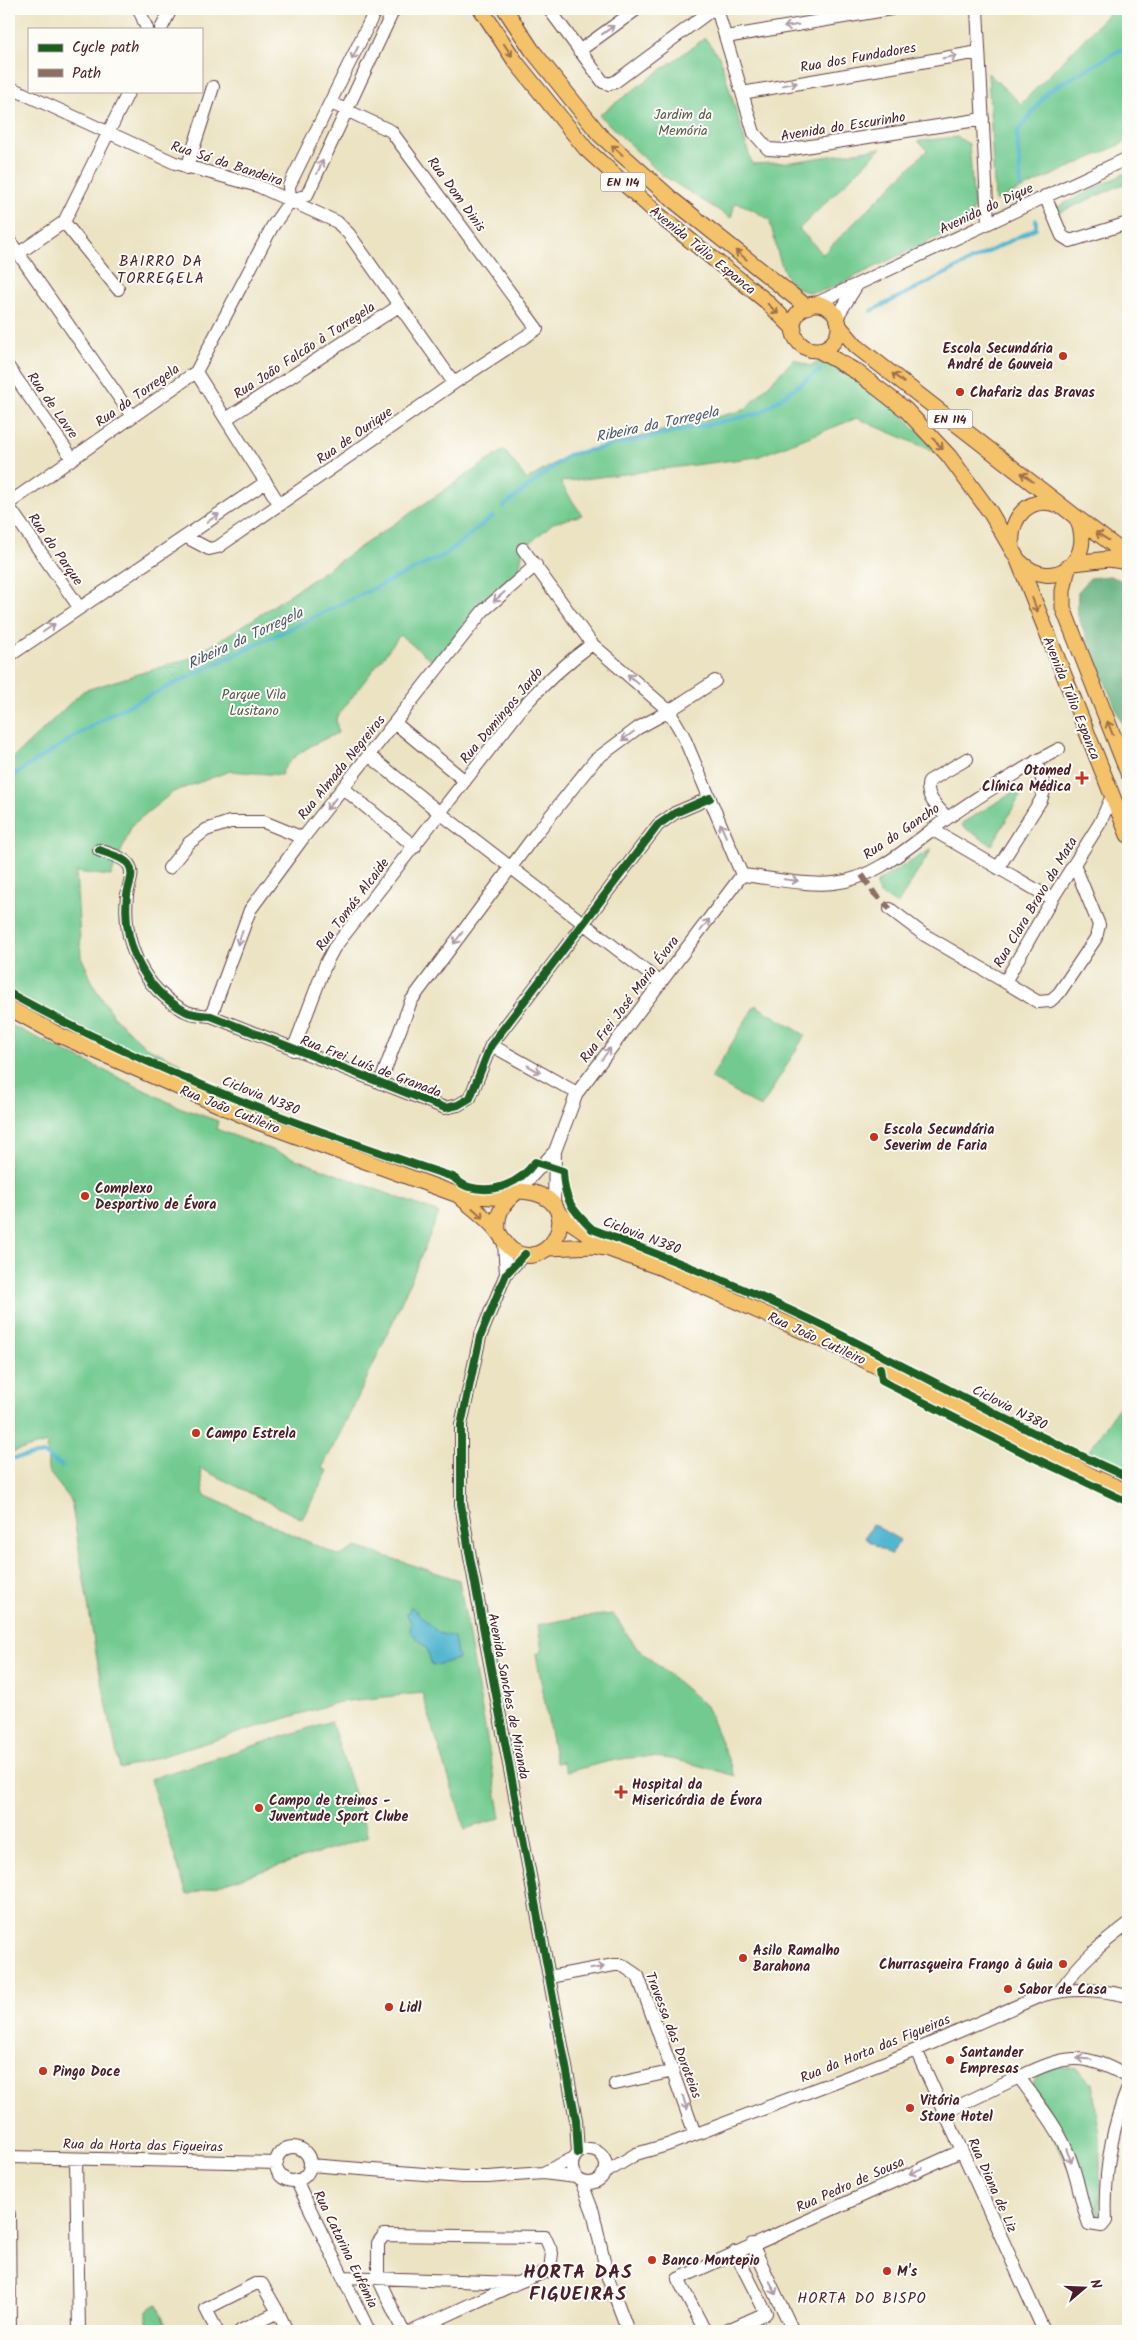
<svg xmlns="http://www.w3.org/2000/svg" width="1137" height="2340" font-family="Kalam,sans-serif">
<rect width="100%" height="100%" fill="#fdfcf7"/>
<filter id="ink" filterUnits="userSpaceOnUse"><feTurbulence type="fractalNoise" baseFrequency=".02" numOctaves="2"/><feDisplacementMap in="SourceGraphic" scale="10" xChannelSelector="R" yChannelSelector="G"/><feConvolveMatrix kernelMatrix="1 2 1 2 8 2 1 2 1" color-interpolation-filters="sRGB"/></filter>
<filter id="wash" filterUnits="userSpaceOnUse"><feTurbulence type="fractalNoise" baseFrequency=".0096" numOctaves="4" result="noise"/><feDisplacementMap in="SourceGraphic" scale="20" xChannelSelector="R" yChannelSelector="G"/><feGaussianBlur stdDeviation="1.12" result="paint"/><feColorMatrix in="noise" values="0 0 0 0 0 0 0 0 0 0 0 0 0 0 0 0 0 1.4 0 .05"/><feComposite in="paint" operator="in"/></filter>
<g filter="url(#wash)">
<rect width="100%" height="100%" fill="#ece3c3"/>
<path fill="#72ca90" stroke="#5e745e" d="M 1113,9 L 1128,9 L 1128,141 L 995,201 L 988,73 L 1021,104 Z
M 705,38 L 720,58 L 752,164 L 792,162 L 881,148 L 799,229 L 823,254 L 927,150 L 918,141 L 957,137 L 969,144 L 974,206 L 971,216 L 963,225 L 831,288 C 781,307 780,254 769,219 C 758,214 746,204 735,203 L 731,218 L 662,175 L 599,115 Z
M 1128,172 L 1128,182 L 1058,213 L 1055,208 Z
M 794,359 L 810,366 L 823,360 L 857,377 L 901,414 L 942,455 L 857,418 L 757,457 L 560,482 L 582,515 L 553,523 L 523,549 L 518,576 L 477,609 L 434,662 L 400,635 L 336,718 L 338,733 C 319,741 288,755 281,775 L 230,771 L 173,792 L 132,825 L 111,876 L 76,872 L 81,956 L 95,988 L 114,1017 L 146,1047 L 182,1064 L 135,1056 L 9,990 L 9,762 L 83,691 L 193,657 L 255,618 L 504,450 L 527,480 L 568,455 L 744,410 Z
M 1021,788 L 1024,789 L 992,845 L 963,827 L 962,823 Z
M 932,849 L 897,905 L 879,893 L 876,886 L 878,881 Z
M 755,1005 L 805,1035 L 761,1108 L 711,1078 Z
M 9,1024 L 179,1107 L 218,1121 L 216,1129 L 439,1213 C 403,1300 366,1386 322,1468 L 328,1471 L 302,1519 L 200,1468 L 204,1495 L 340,1556 L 357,1547 L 459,1580 L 501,1818 L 465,1829 L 422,1693 L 339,1702 L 120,1769 L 96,1654 L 71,1500 L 48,1471 L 47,1443 L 9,1453 Z
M 1128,1393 L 1128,1472 L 1087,1454 Z
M 613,1614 L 637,1648 L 706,1706 L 735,1776 C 707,1768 679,1758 649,1757 C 622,1756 592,1766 566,1772 L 563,1762 L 556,1763 L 536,1654 L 542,1652 L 538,1625 L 573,1618 Z
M 331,1721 L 368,1837 L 187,1895 L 150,1779 Z
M 1056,2066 L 1077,2069 L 1092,2083 L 1100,2135 L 1100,2221 L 1091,2215 L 1031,2089 L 1038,2074 Z
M 157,2305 L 169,2331 L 147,2331 L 147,2311 Z"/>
<path fill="#5dae7a" stroke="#546652" d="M 1110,576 L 1128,583 L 1128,738 L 1077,614 L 1078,592 L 1090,578 Z"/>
<path fill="#51b6d0" stroke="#4e6a7e" d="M 872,1524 L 900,1540 L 891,1555 L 865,1538 Z
M 411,1606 L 438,1633 L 454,1637 L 458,1659 L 432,1666 L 427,1649 L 410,1631 L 411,1623 L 407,1614 Z"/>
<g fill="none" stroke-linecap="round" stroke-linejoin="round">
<path stroke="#51b6d0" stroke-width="4" d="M 1021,187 L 1017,133 L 1048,91 L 1128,46
M 871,311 L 1036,228 L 1036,220
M 503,507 L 568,455 L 760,413 L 820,370
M 9,782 L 15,774 L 111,714 L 446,554 L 493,516
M 9,1461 L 14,1458 L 44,1454 L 62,1466"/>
</g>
</g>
<g filter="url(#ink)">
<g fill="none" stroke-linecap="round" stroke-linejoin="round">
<g stroke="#623c42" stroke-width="14">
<path id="minor" d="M 139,9 L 147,29
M 549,9 L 603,82 L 609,84 L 615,82 L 713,9
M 717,9 L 754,133 L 768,149 L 785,150 L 983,119
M 977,9 L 988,223
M 161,29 L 171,9
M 726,37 L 891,9
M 579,51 L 637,9
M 9,87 L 175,163 L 258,186 L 337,222 L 349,234 L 454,383
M 742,93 L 979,52
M 187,168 L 213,87
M 1045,196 L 1062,236 L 1070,241 L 1128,223
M 290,201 L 289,186 L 376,9
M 64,222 L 118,289
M 9,240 L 132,416
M 19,253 L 64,222 L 129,91
M 815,304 L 1128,158
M 837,317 L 857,285
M 9,368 L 72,458
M 196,372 L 280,505
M 226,419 L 399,306
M 9,503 L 196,372 L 272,227 L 290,201 L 307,195 L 394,9
M 9,507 L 79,607
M 186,537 L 209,549 L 218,547 L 454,383 L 537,329 L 391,131 L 331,103
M 523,549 L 592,644 L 669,711 L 683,735 L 742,875
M 9,656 L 266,482
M 395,723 L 465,781
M 370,756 L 440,813 L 661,983
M 343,788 L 415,847
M 947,818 C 938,807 924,796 929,781 L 967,759
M 933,830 L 1052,899
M 99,850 C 108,854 124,857 129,865 C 135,874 128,886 127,895 C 122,942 142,988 185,1011 C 192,1015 203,1015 211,1016 L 445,1108 L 458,1105 L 470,1098 L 491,1045 L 658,825 L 675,813 L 710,798
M 169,868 L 189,843 L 206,830 L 230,822 L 264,822 L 303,838
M 998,868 L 1041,800 L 1045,788 L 1036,761
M 742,875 C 772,878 804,886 834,883 C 877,879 915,841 949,817 C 984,793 1021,769 1059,749
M 890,909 L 923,934 L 1005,982 L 1052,899 L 1100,823 L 1112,796
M 1005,982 L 1038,1002 L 1050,1001 L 1059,993 L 1096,938 L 1099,925 L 1074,864
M 211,1016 L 250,910 L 303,838 L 483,611 L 536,565
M 491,1045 L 577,1093
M 293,1050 L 326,963 L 334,948 L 521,709 C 543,684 566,663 592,644
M 380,1083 L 411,1001 L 535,835 L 595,760 L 638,728 L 669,711 L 715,681
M 518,1191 L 555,1151
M 554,1203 L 555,1151 L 577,1093 L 742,875
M 504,1243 L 506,1274
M 525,1254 L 506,1274 L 480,1337 L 461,1425 L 461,1504 L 470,1557 L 576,2120 L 578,2153
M 549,1977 L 614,1965 L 622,1965 L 638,1976 L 695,2134
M 1061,1990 C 1079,1962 1102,1944 1128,1924
M 916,2050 L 1044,2331
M 1128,2077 C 1083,2051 1065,2055 1019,2077 C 1036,2101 1056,2124 1067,2151 C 1078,2174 1080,2201 1089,2224 L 1102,2226 L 1106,2221 C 1104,2176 1111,2130 1128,2088
M 615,2084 L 674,2071
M 944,2113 L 1019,2077
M276 2164a17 17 0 1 1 34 0a17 17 0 1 1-34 0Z
M572 2166a17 17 0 1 1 34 0a17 17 0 1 1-34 0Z
M 9,2157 L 277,2163
M 76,2159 L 79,2331
M 310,2165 L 462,2177 L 488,2177 L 543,2173 L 576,2177
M 543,2173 L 574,2158
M 603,2174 L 636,2154 L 667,2145 L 845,2078 L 916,2050 L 1040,1996 C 1070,1987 1098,1989 1128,1996
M 296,2180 L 369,2331
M 581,2181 L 593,2212 L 608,2278 L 628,2331
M 9,2214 L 10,2331
M 752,2244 L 793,2331
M 343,2277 L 517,2283 L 413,2331
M 278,2312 L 287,2331
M 217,2331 L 206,2309 L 255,2284 L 262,2284 L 278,2312 L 240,2331
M 403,2331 L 378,2278 L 378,2243 L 384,2235 L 545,2237 L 552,2253 L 550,2270 L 517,2283
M 705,2331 L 678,2279 L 961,2151
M 726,2331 L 766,2313 L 735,2252"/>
</g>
<g stroke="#623c42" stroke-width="17">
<path id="major" d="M 481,9 L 515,61 L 586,149 L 660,216 L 766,301 L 794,329
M 505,9 L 532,50 L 600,135 L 674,201 L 807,307
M793 327a23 23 0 1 1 46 0a23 23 0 1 1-46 0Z
M 839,326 L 856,346 L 1076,517 C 1098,559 1053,595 1019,561
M 818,350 L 857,372 L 906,410 L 949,456 L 990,512 L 1018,560 L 1128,835
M 1076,517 L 1128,556
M 1012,547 C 1009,517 1030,493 1061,506
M 1074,563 L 1109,559 L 1128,562
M 1068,567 L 1063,591 L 1063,608 L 1128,773
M 9,1008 L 59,1035 L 258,1122 L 458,1195 L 509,1198
M 458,1195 C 471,1207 488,1218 498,1232 C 503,1238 505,1245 512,1250 C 553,1277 592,1193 518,1191 C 503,1203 496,1212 498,1232
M 559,1214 L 606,1246
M 549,1248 L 594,1246 L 609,1249 L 662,1268 L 839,1347 L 1092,1476 L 1128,1492"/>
</g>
<use href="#minor" stroke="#fff" stroke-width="12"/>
<use href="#major" stroke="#f3c26a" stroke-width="15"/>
<path stroke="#8d6e63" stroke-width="6" stroke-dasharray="12 6" stroke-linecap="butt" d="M 862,875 L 874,893 L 890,909"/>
<g stroke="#fdfcf7" stroke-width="11">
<path id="cycleway" d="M 99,850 C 108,854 124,857 129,865 C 135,874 128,886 127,895 C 122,942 142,988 185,1011 C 192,1015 203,1015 211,1016 L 445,1108 L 458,1105 L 470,1098 L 491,1045 L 658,825 L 675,813 L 710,798
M 9,993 C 149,1070 301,1127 453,1177 C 458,1181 463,1186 469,1187 C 495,1194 520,1183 535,1162 L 563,1171 C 564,1199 571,1209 592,1229 C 665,1257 738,1285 809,1319 C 916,1371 1019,1429 1128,1477
M 525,1254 L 506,1274 L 480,1337 L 461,1425 L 461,1504 L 470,1557 L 576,2120 L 578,2153
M 880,1368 L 882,1381 L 1026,1454 L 1128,1502"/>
</g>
<use href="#cycleway" stroke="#1b5e20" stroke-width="8"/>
</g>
<defs><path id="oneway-shaft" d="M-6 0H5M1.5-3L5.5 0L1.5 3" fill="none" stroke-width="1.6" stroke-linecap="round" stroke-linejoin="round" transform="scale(1.25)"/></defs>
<g stroke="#ae9aa0">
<use href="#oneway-shaft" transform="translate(791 26) rotate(170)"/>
<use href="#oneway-shaft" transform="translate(608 30) rotate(-36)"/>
<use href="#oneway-shaft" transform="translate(355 53) rotate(116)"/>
<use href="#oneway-shaft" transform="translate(950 57) rotate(-10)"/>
<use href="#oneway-shaft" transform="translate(790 84) rotate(-10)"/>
<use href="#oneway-shaft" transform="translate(320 167) rotate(-66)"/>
<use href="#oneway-shaft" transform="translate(213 518) rotate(-34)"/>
<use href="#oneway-shaft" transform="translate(499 597) rotate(139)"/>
<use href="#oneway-shaft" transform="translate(49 628) rotate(-35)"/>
<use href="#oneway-shaft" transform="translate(633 679) rotate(-139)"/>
<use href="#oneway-shaft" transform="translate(628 736) rotate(143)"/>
<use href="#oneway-shaft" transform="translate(331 804) rotate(129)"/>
<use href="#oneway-shaft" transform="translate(723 830) rotate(-113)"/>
<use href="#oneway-shaft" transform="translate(791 880) rotate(6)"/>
<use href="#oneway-shaft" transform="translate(705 925) rotate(-53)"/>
<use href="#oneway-shaft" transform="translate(240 938) rotate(110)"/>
<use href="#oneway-shaft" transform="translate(458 938) rotate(127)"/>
<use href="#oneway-shaft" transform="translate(606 1054) rotate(-53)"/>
<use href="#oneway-shaft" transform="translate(534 1069) rotate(29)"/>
<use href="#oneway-shaft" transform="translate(597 1968) rotate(-10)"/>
<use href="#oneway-shaft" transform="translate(1084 2059) rotate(-176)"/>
<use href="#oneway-shaft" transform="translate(685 2103) rotate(72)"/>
<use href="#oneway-shaft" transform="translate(1069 2156) rotate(69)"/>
<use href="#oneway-shaft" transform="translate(916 2171) rotate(156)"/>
<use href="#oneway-shaft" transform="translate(773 2288) rotate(65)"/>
</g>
<g stroke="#9e704a">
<use href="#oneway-shaft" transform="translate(508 50) rotate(57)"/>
<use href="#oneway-shaft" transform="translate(617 150) rotate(-138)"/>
<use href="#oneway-shaft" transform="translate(741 255) rotate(-141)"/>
<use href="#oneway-shaft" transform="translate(773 309) rotate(44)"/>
<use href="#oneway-shaft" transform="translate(898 378) rotate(-142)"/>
<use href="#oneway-shaft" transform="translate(938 444) rotate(47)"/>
<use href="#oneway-shaft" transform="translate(1027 477) rotate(-142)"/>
<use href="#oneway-shaft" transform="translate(1102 536) rotate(-147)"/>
<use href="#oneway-shaft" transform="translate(1035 605) rotate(69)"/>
<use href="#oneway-shaft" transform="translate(1110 728) rotate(-112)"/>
<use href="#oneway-shaft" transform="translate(478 1213) rotate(42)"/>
</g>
</g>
<g fill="#c8321e" stroke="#fdfcf7" stroke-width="2">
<circle cx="1063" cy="356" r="5"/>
<circle cx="960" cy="392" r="5"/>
<path d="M1079.5 770.5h5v5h5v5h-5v5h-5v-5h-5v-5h5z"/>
<circle cx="874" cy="1137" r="5"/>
<circle cx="85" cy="1196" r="5"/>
<circle cx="196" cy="1433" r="5"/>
<path d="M618.5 1784.5h5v5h5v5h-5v5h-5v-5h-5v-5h5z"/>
<circle cx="259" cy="1808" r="5"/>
<circle cx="743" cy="1958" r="5"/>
<circle cx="1063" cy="1964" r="5"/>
<circle cx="1008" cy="1989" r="5"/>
<circle cx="389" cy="2007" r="5"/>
<circle cx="950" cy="2060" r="5"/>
<circle cx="43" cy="2071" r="5"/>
<circle cx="910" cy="2108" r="5"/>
<circle cx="652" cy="2260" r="5"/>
<circle cx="887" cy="2271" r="5"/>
</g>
<g text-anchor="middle" stroke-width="4" stroke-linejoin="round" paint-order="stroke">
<g fill="#fdfcf7" stroke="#806168" stroke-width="1">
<rect x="600.5" y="172.5" width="45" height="19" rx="4"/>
<rect x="927.5" y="409.5" width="45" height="19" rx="4"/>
</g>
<g font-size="12" font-weight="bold" fill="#4a1f2b">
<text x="623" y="186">EN 114</text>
<text x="950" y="423">EN 114</text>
</g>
<g font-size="14" fill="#4a1f2b" stroke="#fdfcf7">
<text transform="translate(858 57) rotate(-10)" y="5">Rua dos Fundadores</text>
<text transform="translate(843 126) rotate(-9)" y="5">Avenida do Escurinho</text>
<text transform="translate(227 163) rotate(18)" y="5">Rua Sá da Bandeira</text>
<text transform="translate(457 194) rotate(54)" y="5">Rua Dom Dinis</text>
<text transform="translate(986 208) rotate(-25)" y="5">Avenida do Dique</text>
<text transform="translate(703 250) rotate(39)" y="5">Avenida Túlio Espanca</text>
<text transform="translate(304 350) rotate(-33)" y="5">Rua João Falcão à Torregela</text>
<text transform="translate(137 395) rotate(-35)" y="5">Rua da Torregela</text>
<text transform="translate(53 405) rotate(55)" y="5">Rua de Lavre</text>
<text transform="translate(354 435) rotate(-35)" y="5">Rua de Ourique</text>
<text transform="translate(56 549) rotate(55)" y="5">Rua do Parque</text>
<text transform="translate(1072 698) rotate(68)" y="5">Avenida Túlio Espanca</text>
<text transform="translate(501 715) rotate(-50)" y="5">Rua Domingos Jardo</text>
<text transform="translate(341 767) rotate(-51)" y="5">Rua Almada Negreiros</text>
<text transform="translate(901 831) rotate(-34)" y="5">Rua do Gancho</text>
<text transform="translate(1035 902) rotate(-59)" y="5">Rua Clara Bravo da Mata</text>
<text transform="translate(352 904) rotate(-53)" y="5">Rua Tomás Alcaide</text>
<text transform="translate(629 999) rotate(-53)" y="5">Rua Frei José Maria Évora</text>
<text transform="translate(371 1066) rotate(21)" y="5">Rua Frei Luís de Granada</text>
<text transform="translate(261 1095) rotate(22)" y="5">Ciclovia N380</text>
<text transform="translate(230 1109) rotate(22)" y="5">Rua João Cutileiro</text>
<text transform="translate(642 1235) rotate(21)" y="5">Ciclovia N380</text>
<text transform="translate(817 1338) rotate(25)" y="5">Rua João Cutileiro</text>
<text transform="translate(1010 1407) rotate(27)" y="5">Ciclovia N380</text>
<text transform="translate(509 1696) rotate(79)" y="5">Avenida Sanches de Miranda</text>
<text transform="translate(674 2035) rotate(69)" y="5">Travessa das Doroteias</text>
<text transform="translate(875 2048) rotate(-22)" y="5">Rua da Horta das Figueiras</text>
<text transform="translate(143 2145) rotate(1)" y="5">Rua da Horta das Figueiras</text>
<text transform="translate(850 2184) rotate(-24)" y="5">Rua Pedro de Sousa</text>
<text transform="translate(993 2185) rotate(66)" y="5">Rua Diana de Liz</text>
<text transform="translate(346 2249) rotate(64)" y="5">Rua Catarina Eufémia</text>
</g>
<g font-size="14" fill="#585b4e" stroke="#fdfcf7">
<text x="683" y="119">Jardim da<tspan x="683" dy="16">Memória</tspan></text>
<text x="254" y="699">Parque Vila<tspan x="254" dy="16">Lusitano</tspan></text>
</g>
<g font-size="14" font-weight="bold" fill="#4a1f2b" stroke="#fdfcf7" text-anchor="start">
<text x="1053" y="353" text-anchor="end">Escola Secundária<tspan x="1053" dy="16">André de Gouveia</tspan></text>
<text x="970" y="397">Chafariz das Bravas</text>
<text x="1071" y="775" text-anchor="end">Otomed<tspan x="1071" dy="16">Clínica Médica</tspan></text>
<text x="884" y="1134">Escola Secundária<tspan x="884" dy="16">Severim de Faria</tspan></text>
<text x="95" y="1193">Complexo<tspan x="95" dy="16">Desportivo de Évora</tspan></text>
<text x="206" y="1438">Campo Estrela</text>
<text x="632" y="1789">Hospital da<tspan x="632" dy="16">Misericórdia de Évora</tspan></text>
<text x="269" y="1805">Campo de treinos -<tspan x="269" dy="16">Juventude Sport Clube</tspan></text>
<text x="753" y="1955">Asilo Ramalho<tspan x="753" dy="16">Barahona</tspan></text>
<text x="1053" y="1969" text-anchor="end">Churrasqueira Frango à Guia</text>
<text x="1018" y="1994">Sabor de Casa</text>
<text x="399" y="2012">Lidl</text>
<text x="960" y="2057">Santander<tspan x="960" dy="16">Empresas</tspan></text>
<text x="53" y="2076">Pingo Doce</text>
<text x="920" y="2105">Vitória<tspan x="920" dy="16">Stone Hotel</tspan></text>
<text x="662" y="2265">Banco Montepio</text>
<text x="897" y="2276">M's</text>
</g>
<g font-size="15" letter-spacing="1" fill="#4a1f2b" stroke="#fdfcf7">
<text x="161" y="266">BAIRRO DA<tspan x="161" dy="17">TORREGELA</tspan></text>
<text x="862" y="2303">HORTA DO BISPO</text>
</g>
<g font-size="15" font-style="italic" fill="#4d5b6d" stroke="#fdfcf7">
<text transform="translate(657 424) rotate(-12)" y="5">Ribeira da Torregela</text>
<text transform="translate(245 638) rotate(-25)" y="5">Ribeira da Torregela</text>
</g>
<g font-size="19" font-weight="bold" letter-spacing="1" fill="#4a1f2b" stroke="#fdfcf7">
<text x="578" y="2278">HORTA DAS<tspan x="578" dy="22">FIGUEIRAS</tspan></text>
</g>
</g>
<rect width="1137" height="2340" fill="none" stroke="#fdfcf7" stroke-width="30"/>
<rect x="28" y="28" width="175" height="65" fill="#fdfcf7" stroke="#b5a4a5"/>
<rect x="38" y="44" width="25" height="8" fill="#1b5e20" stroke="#b5a4a5"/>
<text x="72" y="52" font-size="15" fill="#4a1f2b">Cycle path</text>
<rect x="38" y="69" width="25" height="8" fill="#8d6e63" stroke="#b5a4a5"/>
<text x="72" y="78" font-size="15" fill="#4a1f2b">Path</text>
<g transform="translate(1084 2288) rotate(71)" stroke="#fdfcf7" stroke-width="4" paint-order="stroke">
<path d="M0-4L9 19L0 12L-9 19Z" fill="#4a1f2b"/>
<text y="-8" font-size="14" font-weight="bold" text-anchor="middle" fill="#4a1f2b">N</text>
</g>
</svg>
